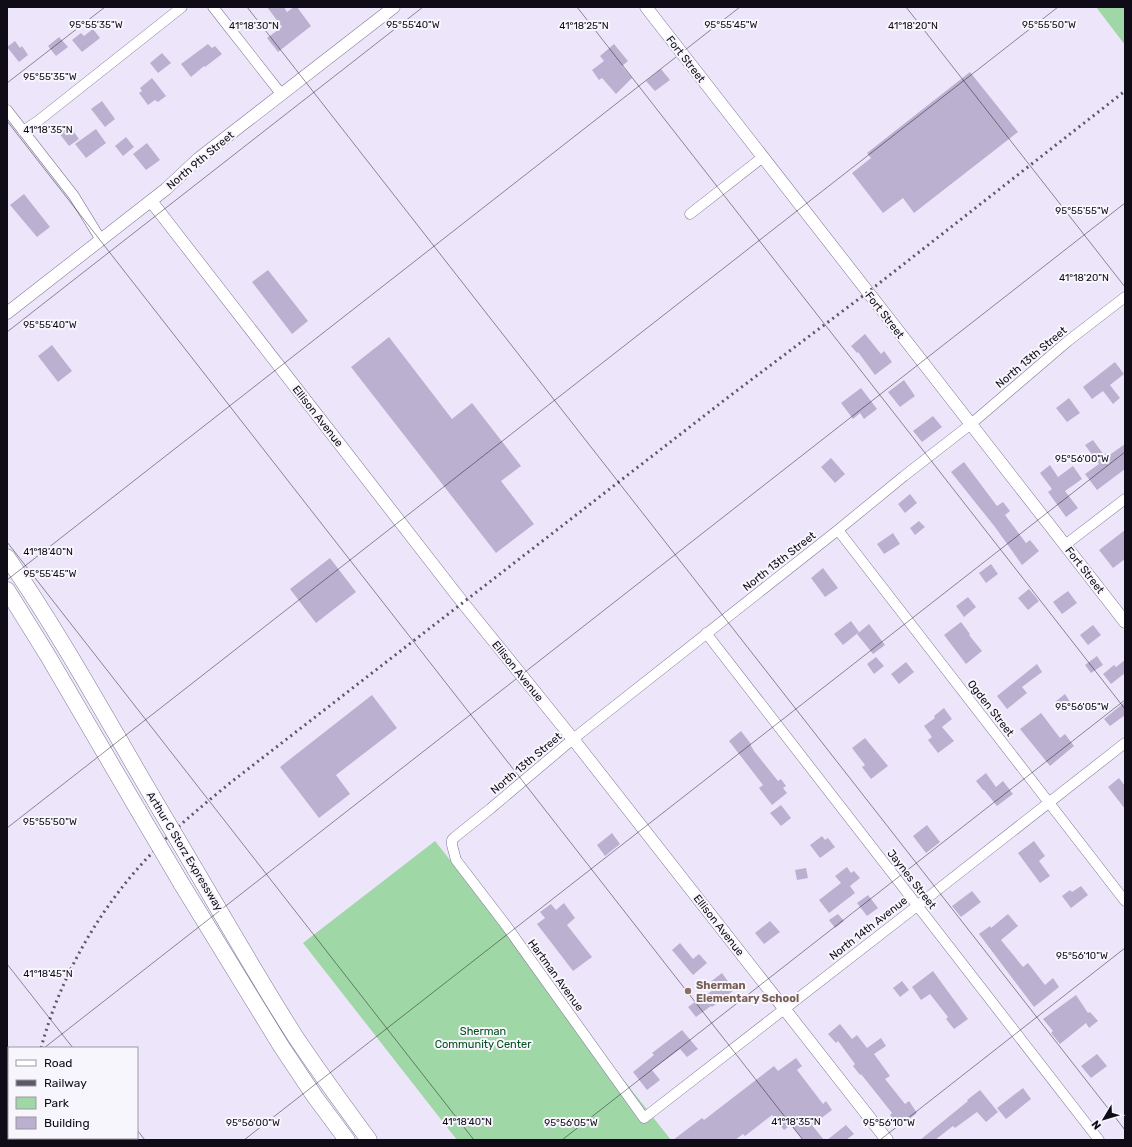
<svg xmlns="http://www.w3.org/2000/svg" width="1132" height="1147" font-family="Rubik,sans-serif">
<rect width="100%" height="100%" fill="#ede6fb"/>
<path fill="#a0d7a6" d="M 1096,7 L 1125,7 L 1125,45 Z
M 435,841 L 671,1140 L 457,1140 L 303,943 Z"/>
<path fill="#bbb0d0" d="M 267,7 L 284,7 L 287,12 L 294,7 L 297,7 L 311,26 L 278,52 L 267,38 L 282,27 Z
M 93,29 L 100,38 L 82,52 L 72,40 L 81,33 L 84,36 Z
M 59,37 L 68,47 L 56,56 L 48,46 Z
M 15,41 L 20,48 L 22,46 L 28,55 L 19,62 L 7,47 Z
M 208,44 L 212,48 L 215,46 L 222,54 L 205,67 L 204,66 L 191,77 L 181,64 Z
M 614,44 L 628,61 L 622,66 L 632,78 L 616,94 L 602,78 L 599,80 L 592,70 L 604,61 L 600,56 Z
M 162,53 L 171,63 L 158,73 L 150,63 Z
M 661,69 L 670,80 L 655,91 L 646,81 Z
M 970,72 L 1018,132 L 914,213 L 903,198 L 883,213 L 852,173 L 871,158 L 867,153 Z
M 152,78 L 166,96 L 158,102 L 155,100 L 148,105 L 139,93 L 142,91 L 140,88 Z
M 102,101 L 115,119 L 105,127 L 91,109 Z
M 69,125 L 79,139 L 69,146 L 59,133 Z
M 96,129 L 106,143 L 86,158 L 75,144 Z
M 126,137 L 134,147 L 123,156 L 115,146 Z
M 147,143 L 160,160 L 146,170 L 133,154 Z
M 24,194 L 50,227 L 37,237 L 10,205 Z
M 268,270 L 308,321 L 292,334 L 252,282 Z
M 865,334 L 881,354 L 884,351 L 892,362 L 875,375 L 858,352 L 857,353 L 851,346 Z
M 389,337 L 452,419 L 472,403 L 521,466 L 501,481 L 534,524 L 496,553 L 351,367 Z
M 52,345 L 72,371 L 58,382 L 38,356 Z
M 1115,362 L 1124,374 L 1110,385 L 1120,398 L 1113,404 L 1103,391 L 1092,399 L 1083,387 Z
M 904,380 L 915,396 L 900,407 L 888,392 Z
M 861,388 L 877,409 L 864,419 L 860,413 L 853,419 L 841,403 Z
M 1069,398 L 1080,413 L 1067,422 L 1056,408 Z
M 933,416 L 942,427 L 922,442 L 913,431 Z
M 1093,440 L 1104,455 L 1106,453 L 1108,456 L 1125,444 L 1125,469 L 1097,490 L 1085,474 L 1099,464 L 1085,445 Z
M 831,458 L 845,474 L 835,483 L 821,467 Z
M 964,462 L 997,506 L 1003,502 L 1010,511 L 1005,515 L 1026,543 L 1030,540 L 1039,551 L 1022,565 L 995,527 L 951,472 Z
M 1050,465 L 1058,477 L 1073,466 L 1082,479 L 1065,491 L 1078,508 L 1066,517 L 1048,492 L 1052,489 L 1040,473 Z
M 910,494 L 917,503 L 905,513 L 898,504 Z
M 919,521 L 925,527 L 915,535 L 910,528 Z
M 1125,530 L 1125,559 L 1113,568 L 1099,550 Z
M 893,533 L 900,544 L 884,554 L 877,544 Z
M 330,558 L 356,592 L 316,623 L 290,589 Z
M 991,564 L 998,574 L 986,583 L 979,573 Z
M 823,568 L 838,588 L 825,597 L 811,578 Z
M 1029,589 L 1039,601 L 1028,610 L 1018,598 Z
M 1068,591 L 1077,603 L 1062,614 L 1053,602 Z
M 968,597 L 976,607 L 964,617 L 956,606 Z
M 851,621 L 859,632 L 843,645 L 834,634 Z
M 961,622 L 970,634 L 969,635 L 982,651 L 966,664 L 944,635 Z
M 869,624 L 885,645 L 873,654 L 857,634 Z
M 1093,625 L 1101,635 L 1088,645 L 1080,635 Z
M 1097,656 L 1103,665 L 1091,673 L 1085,665 Z
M 876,657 L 884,666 L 874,674 L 867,664 Z
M 1125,660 L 1125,673 L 1111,684 L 1103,674 L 1114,665 L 1116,667 Z
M 906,662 L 914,672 L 899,684 L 891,674 Z
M 1037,664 L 1042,672 L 1022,687 L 1027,693 L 1007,709 L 997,696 Z
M 1065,694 L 1072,705 L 1062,712 L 1055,702 Z
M 372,695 L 397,728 L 336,775 L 350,794 L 319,818 L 280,767 Z
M 1125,702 L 1125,715 L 1110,726 L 1104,719 Z
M 944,708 L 952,719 L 942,727 L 954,741 L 938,753 L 928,740 L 932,737 L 924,726 L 935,718 L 934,716 Z
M 1041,713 L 1060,738 L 1065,734 L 1074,746 L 1050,766 L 1020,729 Z
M 741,731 L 751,744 L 750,744 L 754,751 L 778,781 L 781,779 L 786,786 L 783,788 L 787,793 L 772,805 L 759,788 L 763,785 L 729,741 Z
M 865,738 L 888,766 L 871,779 L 862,767 L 865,765 L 852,748 Z
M 986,773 L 996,787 L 1003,781 L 1013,794 L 997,806 L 984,790 L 983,790 L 976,781 Z
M 1119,778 L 1125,786 L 1125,809 L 1108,787 Z
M 781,805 L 791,818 L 781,826 L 770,813 Z
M 927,825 L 940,842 L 926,853 L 913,836 Z
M 612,833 L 620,844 L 605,856 L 597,845 Z
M 822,836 L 825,840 L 828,838 L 835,847 L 820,858 L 810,845 Z
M 1034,841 L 1045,856 L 1039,861 L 1050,876 L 1040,883 L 1018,853 Z
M 847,867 L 851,873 L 854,871 L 860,878 L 850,886 L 855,893 L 829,913 L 819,900 L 841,883 L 835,876 Z
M 806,868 L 808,878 L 797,880 L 795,870 Z
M 1081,886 L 1088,895 L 1071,908 L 1062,896 L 1070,890 L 1072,892 Z
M 972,891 L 981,902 L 961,917 L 952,906 Z
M 868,895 L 878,908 L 867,916 L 857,903 Z
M 564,903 L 575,918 L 567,925 L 592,957 L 573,971 L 537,924 L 545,918 L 540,912 L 551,904 L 556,910 Z
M 838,914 L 844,921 L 835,928 L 829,920 Z
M 1008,914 L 1018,926 L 1001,940 L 1023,967 L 1028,963 L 1045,985 L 1053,978 L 1059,987 L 1034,1007 L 979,934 L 990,926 L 991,928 Z
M 770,921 L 780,932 L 764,944 L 755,933 Z
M 680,943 L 693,959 L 699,954 L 707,963 L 693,975 L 672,950 Z
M 933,971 L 968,1019 L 954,1029 L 946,1019 L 948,1017 L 930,994 L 921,1000 L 912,987 Z
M 722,973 L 734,990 L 712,1007 L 711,1006 L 696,1017 L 688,1007 L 699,999 L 700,1000 L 714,989 L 709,983 Z
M 902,981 L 909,990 L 900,997 L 893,988 Z
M 1076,995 L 1088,1013 L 1090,1012 L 1098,1021 L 1089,1028 L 1086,1023 L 1060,1044 L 1051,1033 L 1053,1031 L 1043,1019 Z
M 840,1024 L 852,1039 L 857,1035 L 867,1048 L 881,1038 L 886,1046 L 874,1054 L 890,1076 L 885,1079 L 905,1104 L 909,1101 L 917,1113 L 899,1127 L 890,1115 L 892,1113 L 861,1074 L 860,1075 L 853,1066 L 855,1064 L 838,1041 L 836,1043 L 828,1034 Z
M 682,1030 L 698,1049 L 687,1057 L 680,1049 L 652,1070 L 660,1080 L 647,1090 L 633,1072 L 654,1055 L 652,1053 Z
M 1097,1054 L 1107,1066 L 1091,1078 L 1081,1066 Z
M 796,1058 L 802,1066 L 797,1070 L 823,1104 L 826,1101 L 832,1110 L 812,1125 L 824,1140 L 803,1140 L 791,1125 L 784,1130 L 772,1115 L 745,1136 L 743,1134 L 735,1140 L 673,1140 L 702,1118 L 704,1120 L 774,1066 L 778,1071 Z
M 1023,1088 L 1031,1099 L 1006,1119 L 997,1108 Z
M 980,1090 L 998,1112 L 986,1122 L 977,1112 L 955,1128 L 953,1126 L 935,1140 L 920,1140 L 968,1101 L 967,1100 Z
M 846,1125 L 854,1134 L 846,1140 L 827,1140 Z"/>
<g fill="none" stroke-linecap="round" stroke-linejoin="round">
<g stroke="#807694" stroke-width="11">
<path id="minor" d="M 213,7 L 282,95
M 7,110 L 74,196 L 101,240
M 23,131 L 38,121 L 182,7
M 690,214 L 763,157
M 1125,297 L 1068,341 L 971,424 L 904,476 L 838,530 L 573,739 L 490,809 L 455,837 L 452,840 L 452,845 L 456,860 L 505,924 L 644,1118 L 917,906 L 1125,743
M 838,530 L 1125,901
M 1065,545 L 1125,499
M 706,633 L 1099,1140"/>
</g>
<g stroke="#807694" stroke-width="13">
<path id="tertiary" d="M 646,7 L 1125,622
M 151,201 L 463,603 L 573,739 L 887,1140
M 7,313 L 166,189 L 198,159 L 394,7"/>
</g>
<g stroke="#807694" stroke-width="17">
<path id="trunk" d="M 7,557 C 60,634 105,716 152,796
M 7,590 L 48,656 L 138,810
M 195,869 C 228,925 260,981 295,1036 C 319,1072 344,1106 369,1140
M 181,883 L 281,1046 L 315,1097 L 347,1140"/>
</g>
<use href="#minor" stroke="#fff" stroke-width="10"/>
<use href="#tertiary" stroke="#fff" stroke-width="12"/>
<use href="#trunk" stroke="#fff" stroke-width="16"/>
<path stroke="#5d5866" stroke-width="3" stroke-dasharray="2 4" stroke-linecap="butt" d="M 41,1048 C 60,977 100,907 151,854 C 175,828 202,806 230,783 L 731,395 L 868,292 L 1125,91
M 25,1140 L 25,1138"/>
<g stroke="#807694" stroke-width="17" stroke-linecap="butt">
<path id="trunk-bridge" d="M 152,796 L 195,869
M 138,810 L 181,883"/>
</g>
<use href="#trunk-bridge" stroke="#fff" stroke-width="16"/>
</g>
<path fill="none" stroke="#100c17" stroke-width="1" stroke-opacity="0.45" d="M 247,7 L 1125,1130M 577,7 L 1125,709M 906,7 L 1125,287M 7,83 L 105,7M 7,121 L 803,1140M 7,332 L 423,7M 7,542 L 474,1140M 7,580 L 740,7M 7,828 L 1058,7M 7,964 L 73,1048M 44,1048 L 1125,203M 7,1077 L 9,1075M 137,1130 L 145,1140M 244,1140 L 1125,452M 562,1140 L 1125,700M 880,1140 L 1125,948"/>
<circle fill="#8d6e63" stroke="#f8f6fd" stroke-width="1.5" cx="688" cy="991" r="4"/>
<g text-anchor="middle" stroke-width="4" stroke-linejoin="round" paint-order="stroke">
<g font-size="11" fill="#100c17" stroke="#f8f6fd">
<text transform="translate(686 59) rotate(52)" y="4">Fort Street</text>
<text transform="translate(200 160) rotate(-40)" y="4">North 9th Street</text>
<text transform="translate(885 315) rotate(52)" y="4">Fort Street</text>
<text transform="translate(1031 357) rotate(-40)" y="4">North 13th Street</text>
<text transform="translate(318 416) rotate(52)" y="4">Ellison Avenue</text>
<text transform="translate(779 561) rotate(-38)" y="4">North 13th Street</text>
<text transform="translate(1085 570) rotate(52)" y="4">Fort Street</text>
<text transform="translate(518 671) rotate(51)" y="4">Ellison Avenue</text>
<text transform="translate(991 708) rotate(52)" y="4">Ogden Street</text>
<text transform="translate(526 763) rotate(-40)" y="4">North 13th Street</text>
<text transform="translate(185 851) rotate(59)" y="4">Arthur C Storz Expressway</text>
<text transform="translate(912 879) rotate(52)" y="4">Jaynes Street</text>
<text transform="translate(719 925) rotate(52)" y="4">Ellison Avenue</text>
<text transform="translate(868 928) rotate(-38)" y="4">North 14th Avenue</text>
<text transform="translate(556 975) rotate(54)" y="4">Hartman Avenue</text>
</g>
<g font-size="11" font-weight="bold" fill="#785e54" stroke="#f8f6fd" text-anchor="start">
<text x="696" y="989">Sherman<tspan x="696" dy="13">Elementary School</tspan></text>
</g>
<g font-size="11" fill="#03501c" stroke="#f8f6fd">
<text x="483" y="1035">Sherman<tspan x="483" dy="13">Community Center</tspan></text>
</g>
</g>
<g font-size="10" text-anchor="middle" fill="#100c17" stroke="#f8f6fd" stroke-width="4" stroke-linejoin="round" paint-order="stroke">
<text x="96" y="28">95°55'35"W</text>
<text x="413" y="28">95°55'40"W</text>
<text x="731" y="28">95°55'45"W</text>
<text x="1049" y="28">95°55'50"W</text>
<text x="254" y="29">41°18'30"N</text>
<text x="584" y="29">41°18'25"N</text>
<text x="913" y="29">41°18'20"N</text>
<text x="50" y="80">95°55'35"W</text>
<text x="48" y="133">41°18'35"N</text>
<text x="1082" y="214">95°55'55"W</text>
<text x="1084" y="281">41°18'20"N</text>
<text x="50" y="328">95°55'40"W</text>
<text x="1082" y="462">95°56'00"W</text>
<text x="48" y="555">41°18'40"N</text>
<text x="50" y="577">95°55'45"W</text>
<text x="1082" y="710">95°56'05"W</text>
<text x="50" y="825">95°55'50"W</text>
<text x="1082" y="959">95°56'10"W</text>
<text x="48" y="977">41°18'45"N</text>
<text x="467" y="1125">41°18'40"N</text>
<text x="796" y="1125">41°18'35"N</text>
<text x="253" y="1126">95°56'00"W</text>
<text x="571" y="1126">95°56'05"W</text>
<text x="889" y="1126">95°56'10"W</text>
</g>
<rect width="1132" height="1147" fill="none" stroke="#100c17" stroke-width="16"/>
<rect x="8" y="1047" width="130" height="92" fill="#f8f6fd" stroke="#9b98a1"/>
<rect x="16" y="1060" width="20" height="6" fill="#ffffff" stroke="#9b98a1"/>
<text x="44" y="1067" font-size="12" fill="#100c17">Road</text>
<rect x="16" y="1080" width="20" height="6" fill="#5d5866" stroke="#9b98a1"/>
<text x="44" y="1087" font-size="12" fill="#100c17">Railway</text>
<rect x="16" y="1097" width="20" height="12" fill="#a0d7a6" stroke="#9b98a1"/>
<text x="44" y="1107" font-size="12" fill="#100c17">Park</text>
<rect x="16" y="1117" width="20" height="12" fill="#bbb0d0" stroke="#9b98a1"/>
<text x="44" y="1127" font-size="12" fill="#100c17">Building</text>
<g transform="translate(1104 1119) rotate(232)" stroke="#f8f6fd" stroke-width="3" paint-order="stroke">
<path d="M0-3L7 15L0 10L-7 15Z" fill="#100c17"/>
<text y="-6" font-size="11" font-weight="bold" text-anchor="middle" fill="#100c17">N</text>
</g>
</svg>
